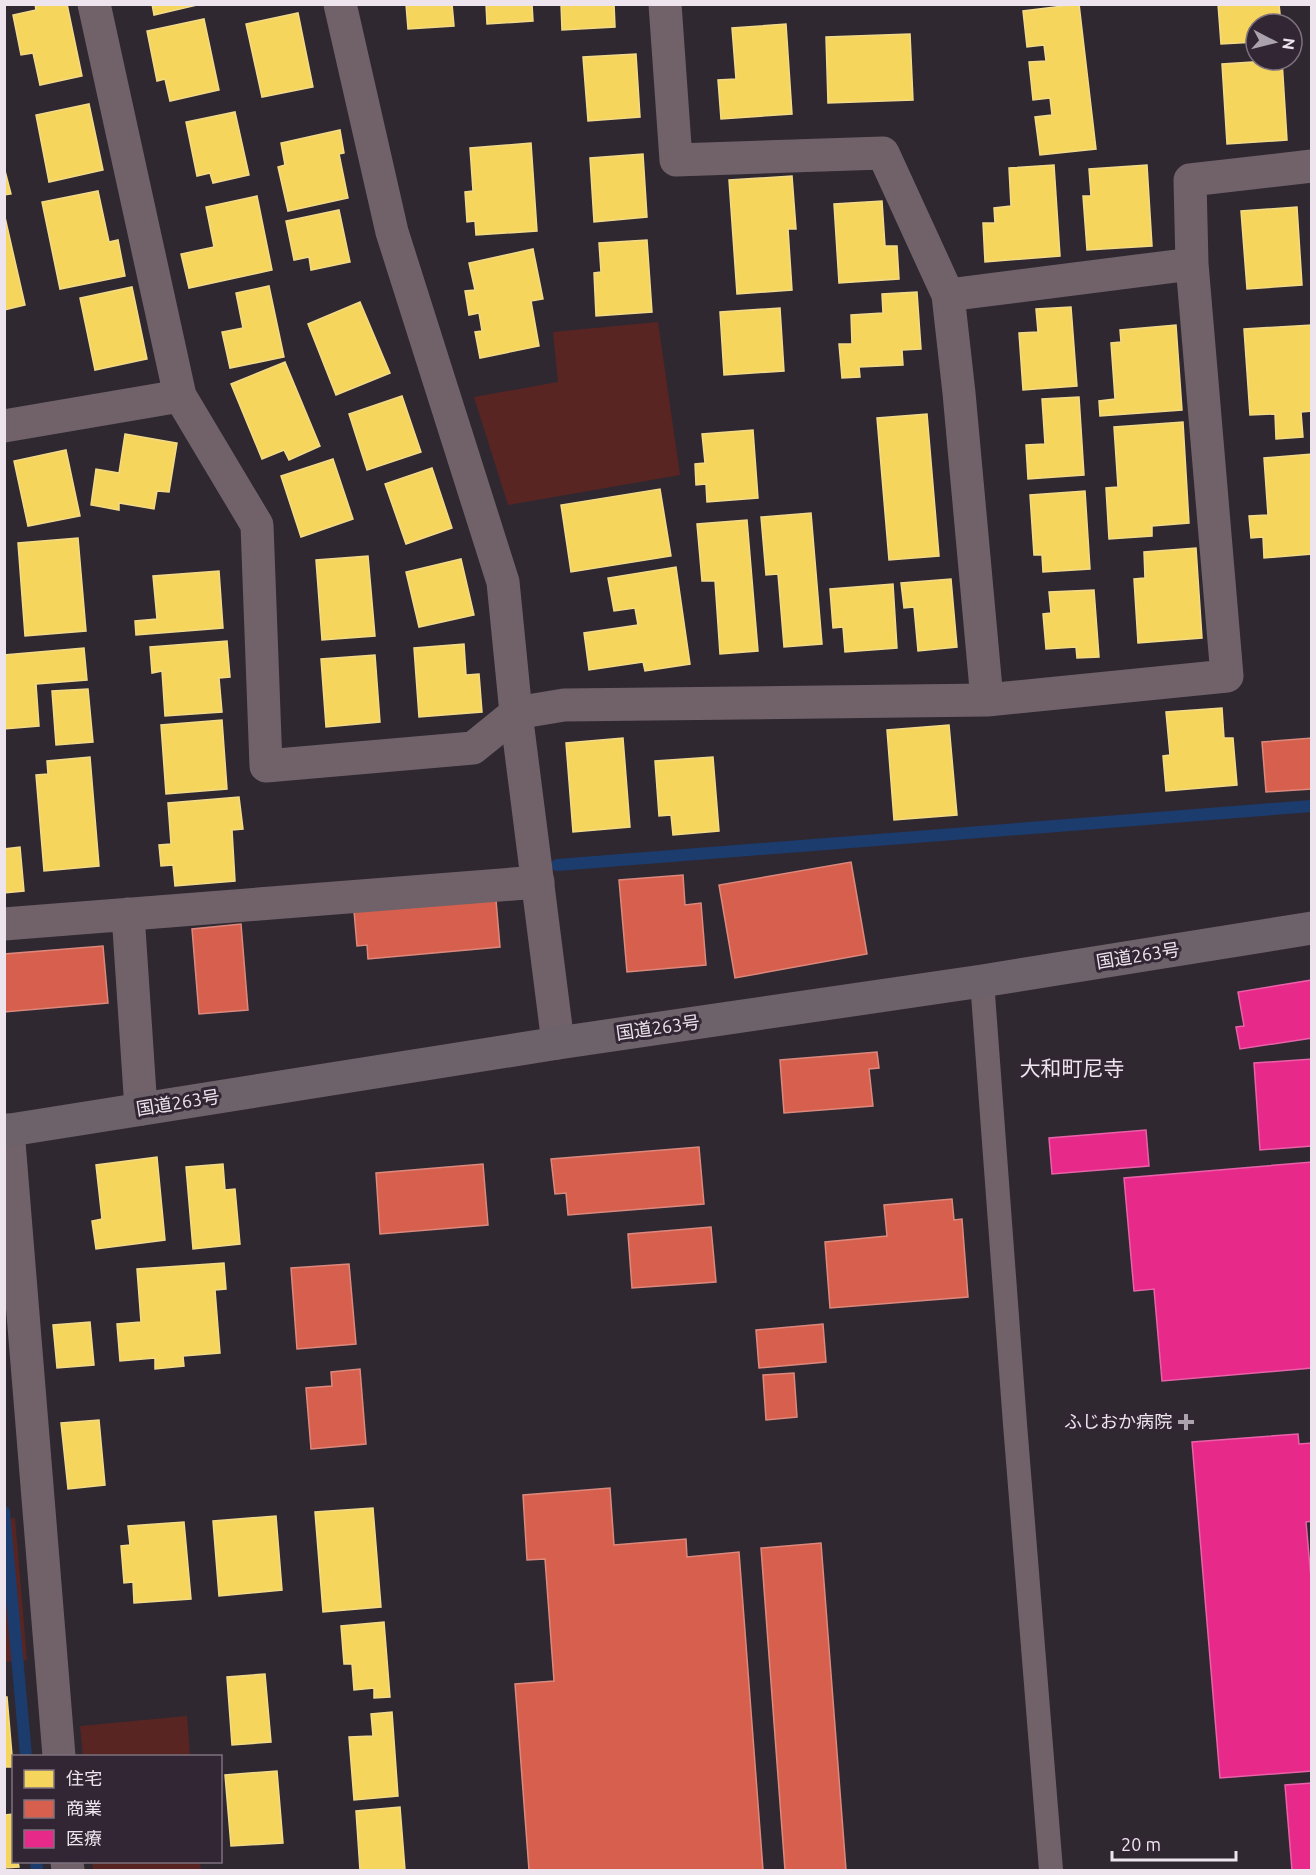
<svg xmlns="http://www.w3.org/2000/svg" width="1316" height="1875" font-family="Ubuntu,'Noto Sans JP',sans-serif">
<rect width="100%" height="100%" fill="#2f2830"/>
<path fill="#592523" d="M 658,322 L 680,475 L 508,505 L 474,397 L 558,382 L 553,332 Z
M 15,1518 L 27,1660 L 5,1662 L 5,1519 Z
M 187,1716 L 190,1756 L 83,1756 L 80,1726 Z
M 92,1862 L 200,1862 L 201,1870 L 93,1870 Z"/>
<path fill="#f6d55c" stroke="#f3da88" stroke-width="1.5" d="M 35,4 L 67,4 L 82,76 L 40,85 L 33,53 L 21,55 L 13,15 L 36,10 Z
M 152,4 L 201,4 L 154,15 Z
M 406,4 L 452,4 L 454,26 L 408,29 Z
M 486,4 L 532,4 L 533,21 L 487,24 Z
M 561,4 L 614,4 L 615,27 L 562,30 Z
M 1079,4 L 1096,149 L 1040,155 L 1035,117 L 1052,115 L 1050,98 L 1033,100 L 1029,62 L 1046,61 L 1044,45 L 1027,47 L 1023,11 Z
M 1218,4 L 1279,4 L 1281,24 L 1256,24 L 1256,42 L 1221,44 Z
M 298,13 L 313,87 L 262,97 L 246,24 Z
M 204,19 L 219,90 L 170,101 L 165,79 L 157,81 L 147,31 Z
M 786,24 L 792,114 L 721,119 L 718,80 L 736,79 L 732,28 Z
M 910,34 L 913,100 L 828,103 L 826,37 Z
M 636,54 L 640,117 L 588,121 L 583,57 Z
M 1282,60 L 1287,140 L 1227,144 L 1222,64 Z
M 89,104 L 103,170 L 49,182 L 36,115 Z
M 235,112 L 249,175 L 213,183 L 210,173 L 197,176 L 186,122 Z
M 340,130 L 344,153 L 339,154 L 348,198 L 288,211 L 278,167 L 285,165 L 281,143 Z
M 531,143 L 537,231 L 476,235 L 475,221 L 467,222 L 465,192 L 473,191 L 470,148 Z
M 643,154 L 647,217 L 594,222 L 590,158 Z
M 1054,165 L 1060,256 L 985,262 L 983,223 L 995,223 L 994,208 L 1011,206 L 1009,168 Z
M 1147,165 L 1152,246 L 1087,250 L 1083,196 L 1091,196 L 1089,169 Z
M 4,167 L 11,194 L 4,195 Z
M 792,176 L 796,229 L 788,229 L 792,290 L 737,294 L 729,180 Z
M 98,191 L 109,242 L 118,240 L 125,276 L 60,289 L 42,202 Z
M 257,196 L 272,270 L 189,288 L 181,254 L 214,247 L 206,207 Z
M 882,201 L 885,246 L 897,246 L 899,279 L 839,283 L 834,204 Z
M 1297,207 L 1302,285 L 1247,289 L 1241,211 Z
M 339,210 L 350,262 L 311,270 L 309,257 L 294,260 L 286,221 Z
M 4,213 L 25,305 L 4,310 Z
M 647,240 L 652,312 L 596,316 L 594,273 L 601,272 L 599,243 Z
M 533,249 L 543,299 L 531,301 L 539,346 L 480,358 L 475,332 L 482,331 L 479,313 L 469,315 L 465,291 L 475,290 L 469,263 Z
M 269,286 L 284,357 L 230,368 L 222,332 L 243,328 L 236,293 Z
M 132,287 L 147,359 L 95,370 L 80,298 Z
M 917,292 L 921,349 L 902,350 L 903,365 L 859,367 L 860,377 L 842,378 L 839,344 L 852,344 L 851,315 L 883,313 L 882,294 Z
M 360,302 L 390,373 L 336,395 L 308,324 Z
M 1071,307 L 1077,386 L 1023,390 L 1019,333 L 1038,332 L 1036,309 Z
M 780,308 L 784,371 L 724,375 L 720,312 Z
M 1176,325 L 1182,410 L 1100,416 L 1099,401 L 1115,399 L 1111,343 L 1121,342 L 1120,330 Z
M 1312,325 L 1312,411 L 1301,412 L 1303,437 L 1276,439 L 1275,414 L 1250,415 L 1244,329 Z
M 285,362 L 320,446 L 289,460 L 284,450 L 262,459 L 231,384 Z
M 402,396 L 421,452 L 367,470 L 349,414 Z
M 1079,397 L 1084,475 L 1028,479 L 1026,445 L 1045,444 L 1042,399 Z
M 927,414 L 939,556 L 889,560 L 877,418 Z
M 1183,422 L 1189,523 L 1152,526 L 1152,536 L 1109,539 L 1106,488 L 1118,487 L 1114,427 Z
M 753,430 L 758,498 L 707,502 L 706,484 L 696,485 L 695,464 L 705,463 L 702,434 Z
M 125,434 L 177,443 L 169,492 L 157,491 L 154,509 L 119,503 L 119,510 L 91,505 L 96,469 L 119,473 Z
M 66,450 L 80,516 L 28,526 L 14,461 Z
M 1312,454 L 1312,554 L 1264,558 L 1263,537 L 1251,538 L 1249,516 L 1268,515 L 1264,458 Z
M 333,459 L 353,519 L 301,537 L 281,476 Z
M 432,468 L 452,528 L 406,544 L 385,484 Z
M 660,489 L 671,556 L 571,572 L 561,505 Z
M 1085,491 L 1090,569 L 1043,572 L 1042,555 L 1034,555 L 1030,495 Z
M 811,513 L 822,644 L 784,647 L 778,574 L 766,575 L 761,517 Z
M 747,520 L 758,651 L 720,654 L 715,581 L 702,581 L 697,524 Z
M 78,538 L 86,631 L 25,636 L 18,543 Z
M 1196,548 L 1202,638 L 1138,643 L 1134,579 L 1145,578 L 1144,552 Z
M 368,556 L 375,636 L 322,640 L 316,560 Z
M 461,559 L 474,615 L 419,627 L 406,572 Z
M 676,567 L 690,664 L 645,671 L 643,662 L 589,670 L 584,633 L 638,625 L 635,608 L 614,611 L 608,578 Z
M 219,571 L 223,628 L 136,635 L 135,621 L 157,619 L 153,576 Z
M 951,579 L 957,647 L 918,651 L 914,607 L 904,608 L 901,583 Z
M 893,584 L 897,648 L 845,652 L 843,627 L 833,628 L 830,589 Z
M 1094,590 L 1099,657 L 1077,658 L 1076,647 L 1046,649 L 1043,614 L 1051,613 L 1049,592 Z
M 227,641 L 230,677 L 219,678 L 222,712 L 165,716 L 162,671 L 152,673 L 150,647 Z
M 464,644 L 466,675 L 479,674 L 482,712 L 419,717 L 414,648 Z
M 84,648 L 87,680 L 36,684 L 39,726 L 4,729 L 4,655 Z
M 375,655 L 380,722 L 326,727 L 321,659 Z
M 88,689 L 93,742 L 56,745 L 52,691 Z
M 1222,708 L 1224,738 L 1233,738 L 1237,785 L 1166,791 L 1163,756 L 1170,755 L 1166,712 Z
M 222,720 L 227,789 L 166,794 L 161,725 Z
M 949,725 L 957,815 L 894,820 L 887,730 Z
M 623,738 L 630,827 L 573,832 L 566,743 Z
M 90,757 L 99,866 L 44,871 L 36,775 L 48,774 L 47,761 Z
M 713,757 L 719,831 L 673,835 L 671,815 L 659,816 L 655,761 Z
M 239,797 L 243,829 L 232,830 L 235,881 L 175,886 L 173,865 L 161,866 L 159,845 L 171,844 L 168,803 Z
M 20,847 L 24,891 L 4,893 L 4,849 Z
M 157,1157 L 165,1240 L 96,1249 L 92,1221 L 102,1219 L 96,1165 Z
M 223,1164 L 225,1190 L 235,1189 L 240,1244 L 193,1249 L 186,1167 Z
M 224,1263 L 226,1289 L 215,1290 L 220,1353 L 183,1356 L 184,1366 L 155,1369 L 155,1358 L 120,1361 L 117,1324 L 141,1322 L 137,1269 Z
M 90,1322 L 94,1365 L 57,1368 L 53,1325 Z
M 99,1420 L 105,1485 L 68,1489 L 61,1423 Z
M 373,1508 L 381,1607 L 323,1612 L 315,1512 Z
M 276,1516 L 282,1590 L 219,1596 L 213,1521 Z
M 184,1522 L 191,1599 L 134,1603 L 133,1582 L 124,1583 L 121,1546 L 130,1545 L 128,1526 Z
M 384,1622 L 390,1697 L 374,1698 L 374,1688 L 354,1690 L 352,1664 L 344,1664 L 341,1626 Z
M 265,1674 L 271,1742 L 232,1745 L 227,1677 Z
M 4,1697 L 7,1697 L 13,1767 L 4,1767 Z
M 392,1712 L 398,1796 L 354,1800 L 349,1737 L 373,1736 L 371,1714 Z
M 277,1771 L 283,1843 L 231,1846 L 225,1775 Z
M 400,1807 L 405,1870 L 360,1870 L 356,1811 Z
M 14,1814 L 14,1862 L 18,1862 L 19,1867 L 4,1868 L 4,1815 Z"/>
<path fill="#d6604d" stroke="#dd887d" stroke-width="1.5" d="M 1312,738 L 1312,789 L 1266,792 L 1262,742 Z
M 851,862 L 867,954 L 735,978 L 719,885 Z
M 683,875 L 685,905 L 701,903 L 706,965 L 627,972 L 619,880 Z
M 496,900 L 500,947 L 368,959 L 367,945 L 357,946 L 354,911 Z
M 241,924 L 248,1010 L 199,1014 L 192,929 Z
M 103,946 L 108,1003 L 4,1012 L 4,954 Z
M 877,1052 L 879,1068 L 869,1069 L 873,1106 L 784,1113 L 780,1060 Z
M 699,1147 L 704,1204 L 568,1215 L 566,1193 L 555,1194 L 551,1159 Z
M 483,1164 L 488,1225 L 380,1234 L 376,1173 Z
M 952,1199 L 954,1220 L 962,1219 L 968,1297 L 830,1308 L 825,1242 L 887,1236 L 884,1205 Z
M 711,1227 L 716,1282 L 632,1288 L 628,1234 Z
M 349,1264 L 356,1344 L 297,1349 L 291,1268 Z
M 823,1324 L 826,1362 L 759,1368 L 756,1330 Z
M 360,1369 L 366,1444 L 311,1449 L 306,1388 L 332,1386 L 331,1372 Z
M 794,1373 L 797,1417 L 766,1420 L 763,1375 Z
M 610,1488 L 614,1545 L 686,1539 L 687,1557 L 739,1552 L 763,1870 L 529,1870 L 515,1684 L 554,1681 L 545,1559 L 527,1560 L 523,1495 Z
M 821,1543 L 846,1870 L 785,1870 L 761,1548 Z"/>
<path fill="#e7298a" stroke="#e961a8" stroke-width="1.5" d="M 1312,980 L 1312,1038 L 1240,1049 L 1236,1027 L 1244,1026 L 1238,992 Z
M 1312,1059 L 1312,1146 L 1260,1150 L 1254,1063 Z
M 1146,1130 L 1149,1166 L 1052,1174 L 1049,1138 Z
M 1312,1162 L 1312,1368 L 1162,1381 L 1154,1289 L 1134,1291 L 1124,1178 Z
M 1298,1434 L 1299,1444 L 1312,1443 L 1312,1521 L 1306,1522 L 1312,1590 L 1312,1771 L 1220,1778 L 1192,1442 Z
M 1312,1783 L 1312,1870 L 1292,1870 L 1285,1785 Z"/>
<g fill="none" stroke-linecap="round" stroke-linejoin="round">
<path stroke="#1c3c6e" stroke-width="12" d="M 557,865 L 1312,806
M 4,1512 L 26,1756
M 36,1862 L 37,1870"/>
<path stroke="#71626a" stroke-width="24" d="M 982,981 L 1015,1424 L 1051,1870"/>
<path stroke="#71626a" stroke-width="33" d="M 94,4 L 180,396 L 257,525 L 266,766 L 473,748 L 516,713 L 564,705 L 987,700 L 1227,676 L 1192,264
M 665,4 L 676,160 L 883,153 L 948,295 L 1192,264 L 1190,180 L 1312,166
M 948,295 L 959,393 L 987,700
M 4,426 L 180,396
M 128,914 L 141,1109
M 4,924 L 538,882
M 8,1130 L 59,1756
M 67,1862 L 68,1870"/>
<path stroke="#71626a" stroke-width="33" d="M 340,4 L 392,232 L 503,582 L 516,713 L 558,1043"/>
<path stroke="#6d616a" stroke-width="33" d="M 4,1131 L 558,1043 L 982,981 L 1312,928"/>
</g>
<path fill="#aaa2ac" stroke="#322534" stroke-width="2" d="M1183 1413h6v6h6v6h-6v6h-6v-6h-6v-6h6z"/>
<g text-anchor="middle" stroke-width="6" stroke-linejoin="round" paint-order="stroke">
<g font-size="18" fill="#ede4ee" stroke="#322534">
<text transform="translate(1138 956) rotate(-9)" y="6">国道263号</text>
<text transform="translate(658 1028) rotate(-8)" y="6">国道263号</text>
<text transform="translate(178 1103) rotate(-9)" y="6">国道263号</text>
</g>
<g font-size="18" fill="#ede4ee" stroke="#322534" text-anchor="end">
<text x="1172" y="1428">ふじおか病院</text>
</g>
<g font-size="21" fill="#ede4ee" stroke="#322534">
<text x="1072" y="1076">大和町尼寺</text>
</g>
</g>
<rect width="1316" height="1875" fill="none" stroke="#ede4ee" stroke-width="12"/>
<rect x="12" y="1755" width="210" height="108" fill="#322534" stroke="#7d717e" stroke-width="1.5"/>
<rect x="24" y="1770" width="30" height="18" fill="#f6d55c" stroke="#7d717e" stroke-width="1.5"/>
<text x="66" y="1785" font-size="18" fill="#ede4ee">住宅</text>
<rect x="24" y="1800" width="30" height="18" fill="#d6604d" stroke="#7d717e" stroke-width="1.5"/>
<text x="66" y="1815" font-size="18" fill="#ede4ee">商業</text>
<rect x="24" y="1830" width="30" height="18" fill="#e7298a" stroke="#7d717e" stroke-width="1.5"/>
<text x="66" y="1845" font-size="18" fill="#ede4ee">医療</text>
<g transform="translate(1274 42) rotate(97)"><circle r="28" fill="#322534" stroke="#7d717e" stroke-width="1.5"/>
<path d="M0-4.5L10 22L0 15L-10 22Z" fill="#aaa2ac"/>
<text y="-9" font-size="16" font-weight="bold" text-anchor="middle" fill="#ede4ee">N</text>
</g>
<path d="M1112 1851v9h124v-9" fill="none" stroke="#ede4ee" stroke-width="3"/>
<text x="1121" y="1851" font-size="18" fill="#ede4ee" stroke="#322534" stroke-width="4.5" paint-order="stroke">20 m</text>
</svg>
